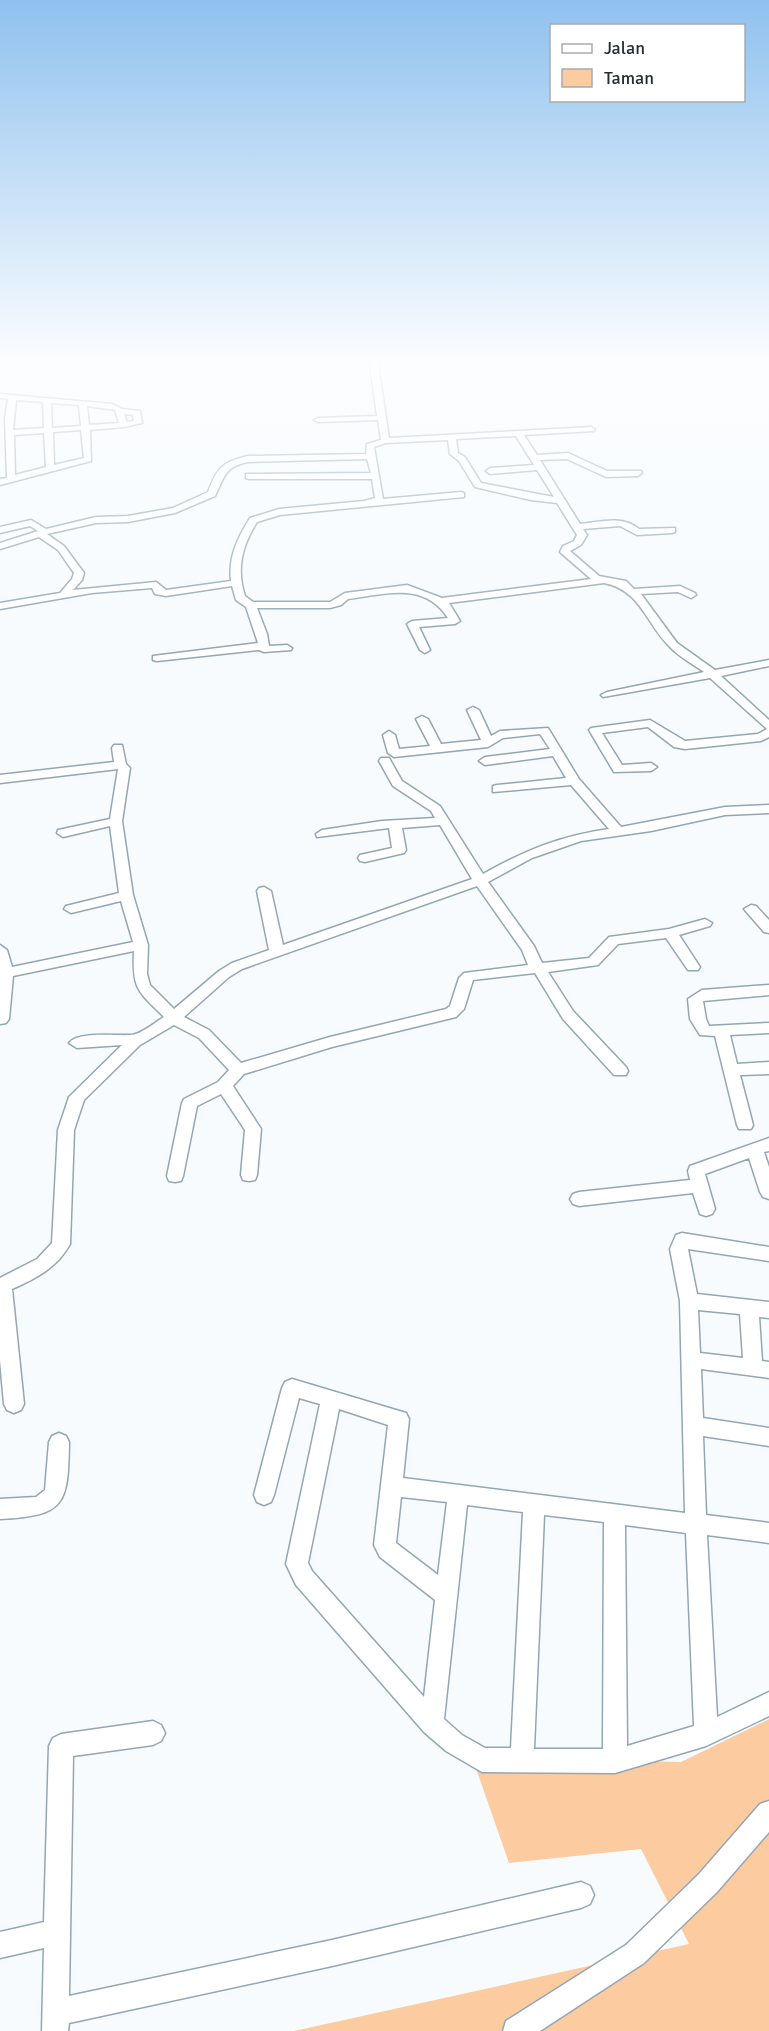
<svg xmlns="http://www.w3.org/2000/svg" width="769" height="2031" font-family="Signika,sans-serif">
<rect width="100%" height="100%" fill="#f7fbfe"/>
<path fill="#fccca0" d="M 769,1719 L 769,2031 L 294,2031 L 689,1944 L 641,1849 L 509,1863 L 472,1757 L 681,1762 Z"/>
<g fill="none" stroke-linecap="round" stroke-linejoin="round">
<g stroke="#93a6b4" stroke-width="3">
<path id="street" d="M 369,357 L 377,357 L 389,438 L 591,427 L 595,429 L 594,431 L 524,435 L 537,455 L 568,453 L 607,471 L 641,471 L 642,473 L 638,476 L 606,477 L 567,459 L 540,460 L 580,524 C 600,522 622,515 639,529 L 675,528 L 675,532 L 672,533 L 637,535 L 620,526 L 583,529 L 587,535 L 581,545 L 570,551 L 599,576 L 626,581 L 634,589 L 680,586 L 695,593 L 696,595 L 691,598 L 678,592 L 641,594 L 677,643 L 715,670 L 769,660 L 769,666 L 721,676 L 769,720 L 769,737 L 761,741 L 685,749 L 674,747 L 648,727 L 602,733 L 622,765 L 651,763 L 657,767 L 651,771 L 614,772 L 589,730 L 591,728 L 650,720 L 685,741 L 758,734 L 767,729 L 710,678 L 603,697 L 601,695 L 607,692 L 704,672 C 693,664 679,657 670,647 C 646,624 641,590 604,583 L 449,603 L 460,621 L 455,624 L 419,627 L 430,650 L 425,653 L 420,650 L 407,624 L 412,621 L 448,618 C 424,581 386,594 348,599 L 341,605 L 330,608 L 257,608 L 267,634 L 269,646 L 287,645 L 292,648 L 291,650 L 264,652 L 259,650 L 157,661 L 153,660 L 153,656 L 258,643 L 246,607 L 236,600 L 232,586 L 166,596 L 155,594 L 152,588 L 92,593 L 0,609 L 0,603 L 60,593 L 72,579 L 74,573 L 58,550 L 39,537 L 0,549 L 0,543 L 38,531 L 30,526 L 0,533 L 0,527 L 31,520 L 46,529 L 96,517 L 128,516 L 173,508 L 208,492 C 217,468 222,462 248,456 L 366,454 L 367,444 L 381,440 L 378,420 L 318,422 L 314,420 L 318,418 L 377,416 ZM 516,436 L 534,465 L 490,468 L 486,471 L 490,474 L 537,470 L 554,497 L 481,483 L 465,457 L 458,453 L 456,439 ZM 448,440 L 450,454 L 459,461 L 475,487 L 531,500 L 557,503 L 577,535 L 574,541 L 563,546 L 560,552 L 591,579 L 442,598 L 407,585 L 345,593 L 330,602 L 253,602 L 245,596 C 236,569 242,546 257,522 L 280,515 L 464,497 L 464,493 L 461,492 L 383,499 L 374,447 L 386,443 ZM 367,459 L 371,473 L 246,474 L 246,478 L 249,479 L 372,479 L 375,498 L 364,501 L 279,509 L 250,518 C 238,537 228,557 231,581 L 166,590 L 156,582 L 73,590 L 82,580 L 84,573 L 64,546 L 47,534 L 96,523 L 128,522 L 175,513 L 215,496 C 225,476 224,467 248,462 Z
M 0,394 L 112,404 L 122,409 L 140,411 L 142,423 L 124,427 L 90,430 L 91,461 L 0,485 L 0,479 L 7,478 L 5,418 L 8,399 L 0,398 ZM 16,400 L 43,402 L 44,428 L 13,430 ZM 51,403 L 79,405 L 81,426 L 52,428 ZM 87,406 L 115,410 L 119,423 L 89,425 ZM 124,414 L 133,415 L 134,421 L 127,422 ZM 81,430 L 84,458 L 54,465 L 53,432 ZM 44,433 L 46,467 L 15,475 L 14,435 Z
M 473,707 L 479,710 L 491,736 L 500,731 L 548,728 L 579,779 L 621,827 L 725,807 L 769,805 L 769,813 L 725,815 L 651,831 L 581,841 L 532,858 L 488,882 L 534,946 L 542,963 L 589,958 L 609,937 L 669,929 L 705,919 L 712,923 L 710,926 L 679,935 L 700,967 L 698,970 L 688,970 L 666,938 L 618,944 L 598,965 L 548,972 L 573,1011 L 626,1067 L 628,1071 L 626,1075 L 614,1075 L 563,1019 L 535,973 L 473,980 L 464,1009 L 456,1017 L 332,1047 L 244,1074 L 233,1086 L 261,1129 L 257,1175 L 255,1180 L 249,1181 L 243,1180 L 241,1175 L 245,1130 L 221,1094 L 197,1106 L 183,1176 L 181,1181 L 175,1182 L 169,1181 L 167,1176 L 182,1103 L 184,1099 L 218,1082 L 229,1070 L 199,1038 L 174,1025 L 140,1045 L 84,1100 L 74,1130 L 70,1244 C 57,1268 35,1279 12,1289 L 24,1404 L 21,1410 L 14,1413 L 7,1410 L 4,1404 L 0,1360 L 0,1278 L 37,1259 L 52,1243 L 58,1130 L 69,1097 L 122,1045 L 77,1048 L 69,1043 C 78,1031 116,1036 130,1035 C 141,1035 155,1022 164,1017 C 138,991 132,990 134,951 L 13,976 L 9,1019 L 6,1023 L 0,1024 L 0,945 L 7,950 L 12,967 L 133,942 L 121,901 L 71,913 L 64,909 L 66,906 L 119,893 L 110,826 L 63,837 L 57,833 L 58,830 L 110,819 L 118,769 L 0,783 L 0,775 L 114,762 L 112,748 L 114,745 L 122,745 L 126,764 L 130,768 L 122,821 L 133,895 L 148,945 L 147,974 L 150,985 L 174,1009 L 219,971 L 232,963 L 269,950 L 257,891 L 259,888 L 264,887 L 271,891 L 283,945 L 472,879 L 440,825 L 402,828 L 406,850 L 404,853 L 365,862 L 360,861 L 358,858 L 360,855 L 392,848 L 389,828 L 317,837 L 316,834 L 322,830 L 382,821 L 435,818 L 431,811 L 393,786 L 379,761 L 381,758 L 389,758 L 402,781 L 440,806 L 483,874 C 526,850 560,836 609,829 L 571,785 L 493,792 L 493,786 L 497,785 L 566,778 L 553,756 L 485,765 L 479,761 L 485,757 L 550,749 L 540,734 L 503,738 L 488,747 L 394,757 L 388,753 L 383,735 L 389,731 L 395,735 L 399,749 L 430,746 L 416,719 L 422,716 L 428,719 L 441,744 L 481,740 L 467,710 ZM 477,886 L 522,950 L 528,965 L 464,973 L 459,978 L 450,1006 L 446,1009 L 330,1037 L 241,1063 L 209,1030 L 184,1017 L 229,977 L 242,969 Z
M 751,905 L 756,906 L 769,920 L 769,933 L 764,932 L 744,909 Z
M 769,985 L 769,995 L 703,1001 L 706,1019 L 709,1026 L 769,1023 L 769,1033 L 730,1035 L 737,1064 L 769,1062 L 769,1074 L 740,1075 L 753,1125 L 751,1129 L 739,1129 L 737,1125 L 715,1036 L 700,1035 L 690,1019 L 688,999 L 702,990 Z
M 769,1138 L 769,1151 L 764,1152 L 769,1167 L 769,1199 L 763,1197 L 760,1192 L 749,1158 L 705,1174 L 715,1209 L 712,1214 L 706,1216 L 700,1214 L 693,1193 L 579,1206 L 573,1204 L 570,1199 L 573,1194 L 579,1192 L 690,1180 L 688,1171 L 690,1166 Z
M 682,1233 L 769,1247 L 769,1261 L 688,1249 L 697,1294 L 769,1302 L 769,1318 L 759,1317 L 762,1361 L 769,1362 L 769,1378 L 701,1369 L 703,1418 L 769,1428 L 769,1446 L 703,1436 L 706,1515 L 769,1523 L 769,1543 L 707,1535 L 717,1717 L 769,1692 L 769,1716 L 706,1746 L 615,1773 L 482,1772 L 446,1751 L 424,1732 L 296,1585 L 286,1564 L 320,1404 L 299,1398 L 274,1495 L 271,1502 L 264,1505 L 257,1502 L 254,1495 L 282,1388 L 285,1382 L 292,1379 L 406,1413 L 409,1419 L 403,1478 L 685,1513 L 680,1301 L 670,1249 L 676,1235 ZM 698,1310 L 740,1314 L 743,1358 L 700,1353 ZM 339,1409 L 388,1425 L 374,1545 L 380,1557 L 435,1600 L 424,1697 L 312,1571 L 308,1563 ZM 401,1497 L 447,1502 L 438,1575 L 396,1543 ZM 467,1505 L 523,1512 L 511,1748 L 485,1748 L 462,1735 L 444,1719 ZM 544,1515 L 604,1522 L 603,1749 L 534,1749 ZM 625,1525 L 686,1533 L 694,1726 L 627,1746 Z
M 59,1433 L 66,1436 L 69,1442 C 68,1504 66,1516 0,1519 L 0,1499 L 36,1497 L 45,1490 L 49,1442 L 52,1436 Z
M 153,1721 L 161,1725 L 165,1733 L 161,1741 L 153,1745 L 73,1756 L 69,1996 L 332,1940 L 581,1882 L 590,1886 L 594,1895 L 590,1904 L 581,1908 L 332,1966 L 69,2023 L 68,2031 L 42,2031 L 44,1948 L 0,1958 L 0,1932 L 44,1922 L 49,1746 L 53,1738 L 61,1734 Z
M 769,1801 L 769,1832 L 717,1892 L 644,1963 L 540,2031 L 503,2031 L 506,2021 L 626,1945 L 699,1874 L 760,1804 Z"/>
</g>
<use href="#street" fill="#fff" fill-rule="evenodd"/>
</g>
<linearGradient id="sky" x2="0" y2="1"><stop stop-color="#8fc1ee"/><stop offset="0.56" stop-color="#fbfdff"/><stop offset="1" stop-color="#fbfdff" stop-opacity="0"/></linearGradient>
<rect width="769" height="642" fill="url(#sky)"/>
<rect x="550" y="24" width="195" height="78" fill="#ffffff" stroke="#a8abad" stroke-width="1.5"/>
<rect x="562" y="44" width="30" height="9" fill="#ffffff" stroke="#a8abad" stroke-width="1.5"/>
<text x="604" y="54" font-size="18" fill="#252d33">Jalan</text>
<rect x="562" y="69" width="30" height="18" fill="#fccca0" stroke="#a8abad" stroke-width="1.5"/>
<text x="604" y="84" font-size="18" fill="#252d33">Taman</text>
</svg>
